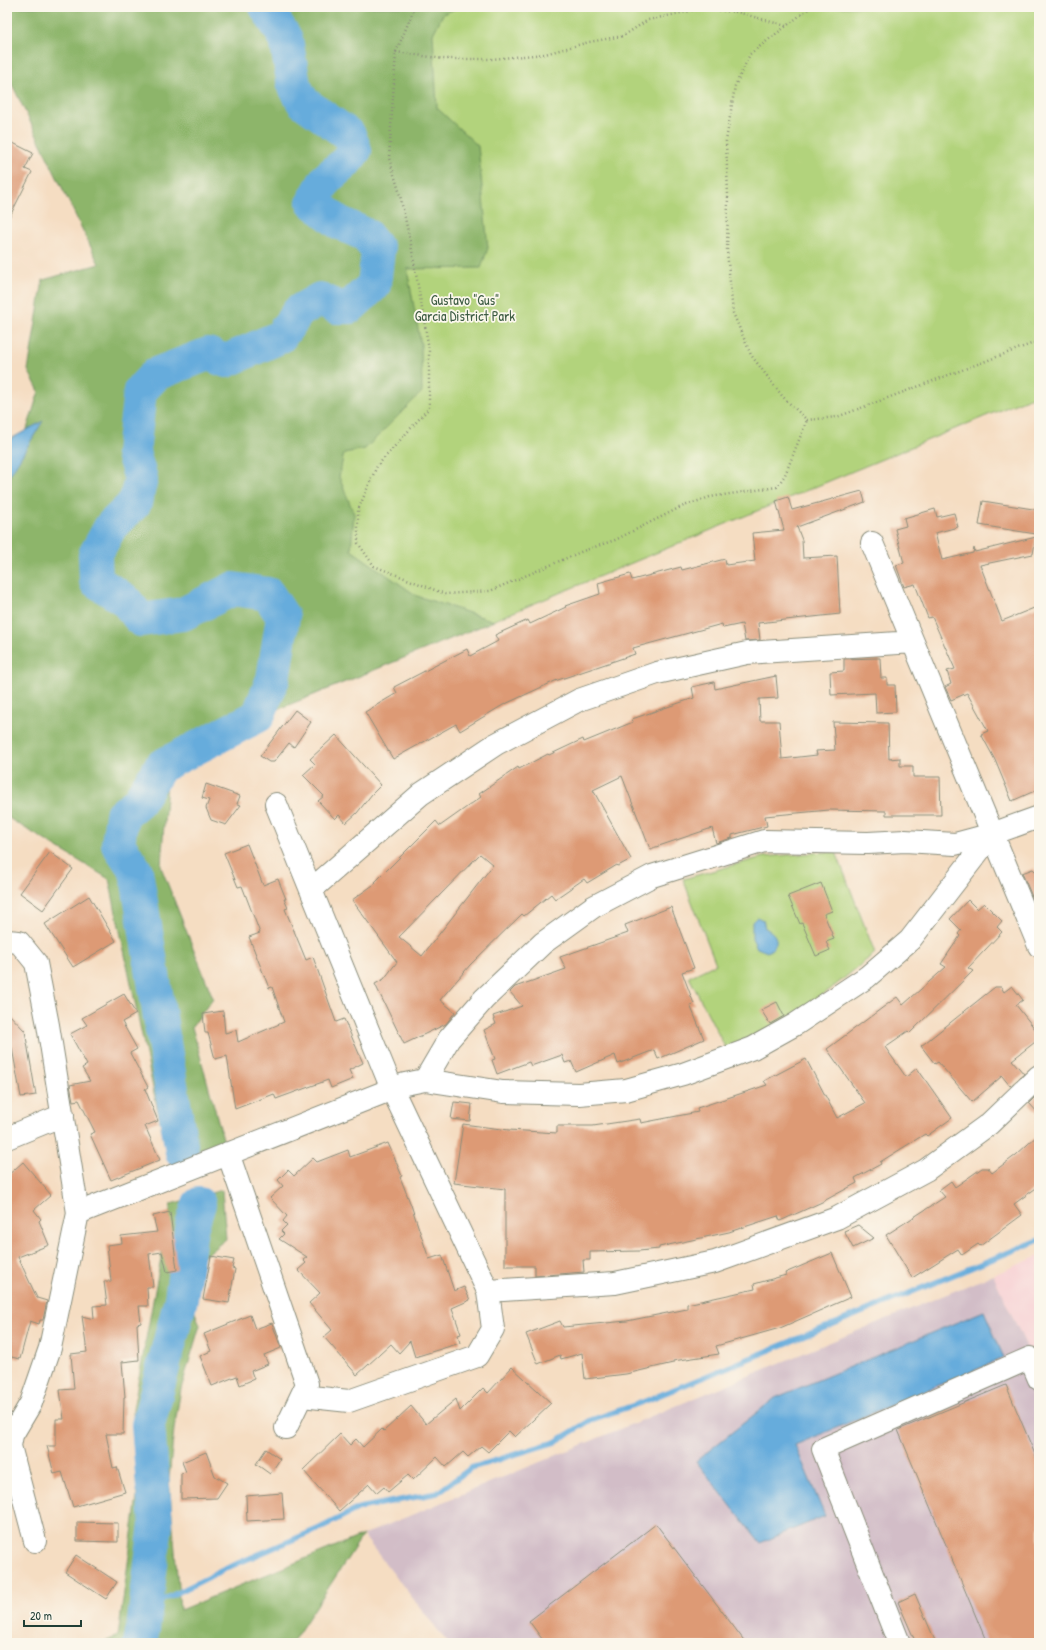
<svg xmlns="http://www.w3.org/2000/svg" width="1046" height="1650" font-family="'Patrick Hand',sans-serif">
<rect width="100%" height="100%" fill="#fbf7ec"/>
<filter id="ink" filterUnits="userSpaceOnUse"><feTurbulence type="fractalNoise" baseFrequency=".025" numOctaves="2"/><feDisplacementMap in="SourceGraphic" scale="8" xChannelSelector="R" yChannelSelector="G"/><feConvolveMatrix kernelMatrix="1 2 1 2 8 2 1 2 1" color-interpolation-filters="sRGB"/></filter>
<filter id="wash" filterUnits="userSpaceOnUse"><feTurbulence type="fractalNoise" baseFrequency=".012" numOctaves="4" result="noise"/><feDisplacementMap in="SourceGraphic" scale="16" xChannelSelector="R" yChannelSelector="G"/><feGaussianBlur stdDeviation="0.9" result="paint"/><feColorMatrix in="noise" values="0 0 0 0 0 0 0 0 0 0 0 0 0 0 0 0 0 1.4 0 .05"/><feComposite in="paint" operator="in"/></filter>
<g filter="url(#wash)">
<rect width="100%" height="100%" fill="#f5ddc2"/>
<path fill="#f7cfd3" d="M 1039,1256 L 1039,1373 L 993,1275 Z"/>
<path fill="#d2bdc7" d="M 993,1275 L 1039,1373 L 1039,1643 L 448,1643 L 363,1535 Z"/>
<path fill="#b2d37b" stroke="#688858" d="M 15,7 L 1039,7 L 1039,394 L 304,699 Z
M 824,852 L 836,852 L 875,953 L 832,988 L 784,1021 L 726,1049 L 689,977 L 716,964 L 683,879 L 763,857 Z"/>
<path fill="#8db56b" stroke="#567950" d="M 7,7 L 459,7 L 443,14 L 433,34 L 437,108 L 478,146 L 488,248 L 481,268 L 407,269 L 421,345 L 422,392 L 365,449 L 344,453 L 339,477 L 354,514 L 351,550 L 417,596 L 494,621 L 169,754 L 161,867 L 213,998 L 192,1027 L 224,1142 L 168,1159 L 109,879 L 10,819 L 7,814 L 7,478 L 21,448 L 39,391 L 28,370 L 43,280 L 99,264 L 7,74 Z
M 222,1190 L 226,1239 L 202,1258 L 194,1310 L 200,1325 L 181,1389 L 174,1429 L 169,1479 L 180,1610 L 363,1535 L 292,1643 L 102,1643 L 118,1636 L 137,1497 L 133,1409 L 171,1204 Z"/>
<path fill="#66acdc" stroke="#427488" d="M 43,421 L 7,480 L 7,441 Z
M 757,917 L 763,920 L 765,928 C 778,934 781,945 767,952 L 757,948 L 752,938 L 752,922 Z
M 984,1311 L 1004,1358 L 795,1445 L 825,1516 L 760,1543 L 696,1461 L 775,1398 Z"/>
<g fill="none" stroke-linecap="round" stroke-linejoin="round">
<path stroke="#66acdc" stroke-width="5.5" d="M 145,1609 L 229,1567 L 320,1528 L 359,1508 L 437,1493 L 471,1468 L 555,1442 L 591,1420 L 643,1402 L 1039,1240"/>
<path stroke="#66acdc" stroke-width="34" d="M 182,1152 L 136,871 L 118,844 L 122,815 L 138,802 L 161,766 L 258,716 L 273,679 L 283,617 L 268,594 L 233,589 L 183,614 L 141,620 L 125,600 L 96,581 L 95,555 L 111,526 L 135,503 L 141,479 L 133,453 L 140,391 L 156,374 L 208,354 L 226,361 L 280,337 L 299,311 L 320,299 L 337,307 L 350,307 L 374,285 L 378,250 L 366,235 L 338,222 L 313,202 L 326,179 L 344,164 L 355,150 L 349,135 L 303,102 L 294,85 L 286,39 L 266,7
M 140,1643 L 143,1629 L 156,1524 L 148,1425 L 181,1299 L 191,1229 L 199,1204"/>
</g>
<g id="blocks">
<path fill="#dd9a75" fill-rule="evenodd" d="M 7,140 L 33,153 L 25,169 L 32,172 L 7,222 Z
M 862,491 L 865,502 L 797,527 L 802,540 L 803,558 L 837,556 L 840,614 L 758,623 L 760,640 L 745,641 L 742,624 L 723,628 L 722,624 L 633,648 L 635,654 L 555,681 L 503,705 L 460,731 L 456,724 L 393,759 L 365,712 L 397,693 L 394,687 L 467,649 L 470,656 L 498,641 L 495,635 L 528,620 L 530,624 L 566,607 L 565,606 L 600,594 L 598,583 L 630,574 L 632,580 L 681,567 L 682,570 L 725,559 L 726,565 L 755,561 L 752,533 L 784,530 L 776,501 L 788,497 L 792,510 Z
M 983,501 L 1039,510 L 1036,534 L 979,525 Z
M 935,509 L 937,517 L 954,513 L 958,527 L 935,533 L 942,560 L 973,553 L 974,548 L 975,552 L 1036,537 L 1033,554 L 980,565 L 1002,621 L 1039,606 L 1039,789 L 1012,801 L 995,760 L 981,734 L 988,731 L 967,693 L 951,700 L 945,687 L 951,684 L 947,671 L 955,669 L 932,617 L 928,618 L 915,584 L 904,587 L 896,565 L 904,563 L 895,529 L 906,526 L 904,518 Z
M 880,658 L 881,678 L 887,678 L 887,685 L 895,685 L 896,712 L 876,713 L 875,693 L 831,695 L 830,672 L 844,671 L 844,659 Z
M 776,676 L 778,698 L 759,699 L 760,721 L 779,721 L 782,759 L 817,755 L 816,751 L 835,750 L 833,722 L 888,723 L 889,759 L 900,758 L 900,766 L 913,766 L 913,777 L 940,777 L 941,815 L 886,815 L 886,811 L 829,810 L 765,816 L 767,826 L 732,835 L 732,838 L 716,843 L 712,828 L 650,849 L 622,776 L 593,790 L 631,859 L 618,866 L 617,865 L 587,883 L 584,879 L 555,899 L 551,894 L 524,916 L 522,914 L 470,965 L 440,1000 L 455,1012 L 446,1024 L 404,1044 L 375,984 L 384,979 L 397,962 L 352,900 L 376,883 L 375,882 L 436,821 L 440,826 L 481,797 L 479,794 L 518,767 L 519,769 L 548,754 L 549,755 L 583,739 L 584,742 L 633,722 L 632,719 L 694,698 L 692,687 L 714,682 L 715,689 ZM 480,854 L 493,865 L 422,956 L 399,937 Z
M 295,710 L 311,722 L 294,747 L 289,743 L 274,762 L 269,762 L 260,756 Z
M 336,735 L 381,785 L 372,794 L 357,813 L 346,823 L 339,815 L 335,819 L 318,801 L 324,796 L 303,775 L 315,764 L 310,759 Z
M 206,784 L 240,796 L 237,804 L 241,805 L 226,825 L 211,820 L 206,808 L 209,800 L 202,798 Z
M 247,844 L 263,885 L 278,879 L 286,899 L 284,899 L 288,908 L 285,909 L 306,960 L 313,957 L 336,1022 L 344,1019 L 363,1063 L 349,1070 L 353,1079 L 331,1088 L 328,1080 L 276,1099 L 274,1094 L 235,1109 L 227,1056 L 215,1059 L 208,1033 L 205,1033 L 203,1014 L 223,1011 L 225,1033 L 236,1030 L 238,1042 L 284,1022 L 272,987 L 269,988 L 249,937 L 260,933 L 242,886 L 238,887 L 224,853 Z
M 50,852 L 73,869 L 43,910 L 20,893 Z
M 1033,869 L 1035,871 L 1039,870 L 1039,913 L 1022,873 Z
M 821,883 L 832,911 L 824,914 L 834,939 L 826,942 L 830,950 L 816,956 L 802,923 L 800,924 L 788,896 Z
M 89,896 L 116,941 L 73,967 L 45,924 Z
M 968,900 L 977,909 L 984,903 L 1002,921 L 997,927 L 1002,932 L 968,968 L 973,971 L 910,1033 L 908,1031 L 885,1047 L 906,1077 L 917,1068 L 952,1118 L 927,1136 L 925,1134 L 880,1162 L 881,1164 L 855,1178 L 857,1183 L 822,1202 L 780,1221 L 778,1216 L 729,1232 L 659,1247 L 659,1249 L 639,1251 L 590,1252 L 590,1260 L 583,1260 L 584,1272 L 535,1276 L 535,1266 L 505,1266 L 505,1189 L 454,1183 L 463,1124 L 509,1130 L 557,1133 L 557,1126 L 593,1126 L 640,1119 L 641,1123 L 698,1112 L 697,1108 L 767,1085 L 764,1081 L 806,1059 L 837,1118 L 865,1103 L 827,1049 L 897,997 L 903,1005 L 946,967 L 941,964 L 960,936 L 958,934 L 961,930 L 950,919 Z
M 671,907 L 694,968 L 682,972 L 694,1004 L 690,1005 L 704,1039 L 658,1059 L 654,1050 L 618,1064 L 615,1055 L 576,1072 L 571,1061 L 565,1063 L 562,1055 L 531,1066 L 529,1062 L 497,1074 L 492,1060 L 495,1059 L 484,1030 L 496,1024 L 493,1016 L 522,1006 L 510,992 L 515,987 L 566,969 L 560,957 L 628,933 L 625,925 Z
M 1012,986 L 1023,1000 L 1016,1005 L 1039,1034 L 1039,1039 L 1012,1060 L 1024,1074 L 1010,1086 L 1002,1076 L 972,1102 L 938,1062 L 935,1064 L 921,1046 L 995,987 L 1001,987 L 1004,992 Z
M 124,994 L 136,1014 L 122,1022 L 137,1049 L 130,1053 L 148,1087 L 145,1089 L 158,1121 L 145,1126 L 160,1160 L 111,1180 L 90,1134 L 95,1132 L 79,1100 L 73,1101 L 70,1085 L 90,1081 L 82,1068 L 87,1065 L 70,1034 L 87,1025 L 82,1018 Z
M 777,1002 L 784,1016 L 770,1024 L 761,1010 Z
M 7,1012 L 25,1031 L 36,1095 L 21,1097 L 12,1048 L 7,1049 Z
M 1039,1093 L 1039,1114 L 1029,1103 Z
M 454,1102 L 472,1104 L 470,1121 L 451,1119 Z
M 1039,1134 L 1039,1186 L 1014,1204 L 1022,1215 L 980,1246 L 978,1244 L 962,1255 L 958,1249 L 912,1278 L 886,1235 L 945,1197 L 939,1190 L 951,1181 L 955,1187 L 982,1168 L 988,1168 L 992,1173 L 1016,1155 Z
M 388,1143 L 402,1176 L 400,1177 L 411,1205 L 429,1259 L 442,1255 L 454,1291 L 464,1287 L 470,1300 L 452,1308 L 461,1334 L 458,1335 L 460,1343 L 415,1357 L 410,1341 L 399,1353 L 391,1344 L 357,1375 L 324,1337 L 332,1330 L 309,1303 L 320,1293 L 298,1270 L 306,1263 L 303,1260 L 307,1257 L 279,1239 L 284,1234 L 281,1231 L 287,1225 L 283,1221 L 287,1216 L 270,1198 L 283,1186 L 278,1180 L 288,1170 L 294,1176 L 313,1158 L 317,1162 L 348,1150 L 350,1157 Z
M 23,1162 L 51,1195 L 34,1210 L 41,1219 L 39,1221 L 49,1245 L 18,1257 L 37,1298 L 47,1301 L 43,1320 L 40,1320 L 39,1324 L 30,1321 L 20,1359 L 7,1356 L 7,1176 Z
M 170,1212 L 177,1270 L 167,1272 L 162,1252 L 149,1254 L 153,1287 L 147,1287 L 148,1306 L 139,1306 L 141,1323 L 137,1324 L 139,1360 L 122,1362 L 125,1397 L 124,1397 L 123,1434 L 106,1434 L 113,1468 L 117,1467 L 125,1492 L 73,1507 L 62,1472 L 54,1474 L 47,1446 L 56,1446 L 56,1419 L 64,1419 L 60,1390 L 74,1389 L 71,1354 L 87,1352 L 82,1316 L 94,1319 L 93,1306 L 107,1305 L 104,1281 L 111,1281 L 107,1245 L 122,1243 L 121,1236 L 157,1232 L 153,1216 Z
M 858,1225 L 874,1238 L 853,1248 L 844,1231 Z
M 832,1253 L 851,1297 L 780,1328 L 716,1346 L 719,1354 L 673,1361 L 673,1363 L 626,1374 L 585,1379 L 582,1353 L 561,1359 L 560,1355 L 538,1364 L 526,1334 L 560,1321 L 563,1327 L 627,1321 L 687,1309 L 687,1304 L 755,1289 L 754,1284 L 786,1275 L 785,1273 Z
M 211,1256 L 234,1260 L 232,1268 L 235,1269 L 229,1303 L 203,1299 Z
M 250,1315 L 255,1329 L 272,1323 L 281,1348 L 264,1355 L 268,1364 L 251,1371 L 254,1379 L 240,1385 L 237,1376 L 212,1386 L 200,1356 L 211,1351 L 204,1334 Z
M 512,1367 L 551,1403 L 515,1437 L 509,1431 L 488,1452 L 481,1446 L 468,1457 L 463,1452 L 446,1467 L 437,1457 L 413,1480 L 408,1475 L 388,1492 L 384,1487 L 377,1493 L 369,1484 L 339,1511 L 303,1470 L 340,1434 L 350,1445 L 356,1439 L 363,1447 L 382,1429 L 384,1431 L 411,1406 L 426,1424 L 456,1399 L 460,1411 L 483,1388 L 488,1393 Z
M 1006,1385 L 1039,1464 L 1039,1643 L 987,1643 L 898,1430 Z
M 266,1449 L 280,1459 L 270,1474 L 256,1464 Z
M 206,1452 L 215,1476 L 227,1483 L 217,1498 L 181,1499 L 181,1473 L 186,1472 L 182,1462 Z
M 282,1493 L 284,1519 L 247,1521 L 246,1496 Z
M 77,1522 L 118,1523 L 118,1542 L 77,1541 Z
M 656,1524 L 746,1643 L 545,1643 L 529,1621 Z
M 76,1555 L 117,1582 L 106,1599 L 65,1572 Z
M 915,1594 L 936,1643 L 916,1643 L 898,1602 Z"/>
</g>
</g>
<g filter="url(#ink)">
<use href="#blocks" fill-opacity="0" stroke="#8a8d7b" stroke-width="1"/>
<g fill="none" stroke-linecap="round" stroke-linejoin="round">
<g stroke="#8a8d7b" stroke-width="24">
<path id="minor" d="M 872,543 L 1039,946
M 276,804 L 392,1089 L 488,1291 L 493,1329 L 477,1356 L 349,1401 L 302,1396
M 311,890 L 421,794 L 496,744 L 579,700 L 657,673 L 747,653 L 913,642
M 7,941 L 19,942 L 36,963 L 48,1025 L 78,1213 L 50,1348 L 31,1403 L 12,1435 L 10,1446 L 35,1541
M 425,1080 L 449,1039 L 484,999 L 543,943 L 593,907 L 652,876 L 764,841 L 868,843 L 905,841 L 955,844 L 992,834 L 1039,817
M 7,1138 L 63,1115
M 228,1153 L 307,1384 L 286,1428
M 78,1213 L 405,1084 L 425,1080 L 503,1092 L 579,1094 L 626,1090 L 683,1074 L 753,1048 L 796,1024 L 867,977 L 910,940 L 992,834
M 488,1291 L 615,1283 L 715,1262 L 837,1218 L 926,1170 L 989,1124 L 1039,1076
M 899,1643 L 823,1449 L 1030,1358 L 1039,1379"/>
</g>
<path stroke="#8a8d7b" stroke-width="2.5" stroke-dasharray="1 3" stroke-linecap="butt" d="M 811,7 L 750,54 L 735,86 L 726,141 L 728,195 L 727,251 L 733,313 L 751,355 L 783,397 L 807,420 L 837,417 L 1039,341
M 786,26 L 737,12 L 700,9 L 648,20 L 623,36 L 589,42 L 545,54 L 492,59 L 444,59 L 396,52 L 389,158 L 399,191 L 411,245 L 429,349 L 429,408 L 377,466 L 358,510 L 358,543 L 374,566 L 445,594 L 490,591 L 583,551 L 615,540 L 681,507 L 710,497 L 777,487 L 785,475 L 807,420
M 396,52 L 415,7"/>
<use href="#minor" stroke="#fff" stroke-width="22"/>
</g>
</g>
<g text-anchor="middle" stroke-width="3.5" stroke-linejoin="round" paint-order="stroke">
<g font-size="14" fill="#3c5b42" stroke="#fbf7ec">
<text x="465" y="305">Gustavo "Gus"<tspan x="465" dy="16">Garcia District Park</tspan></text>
</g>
</g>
<rect width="1046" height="1650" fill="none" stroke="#fbf7ec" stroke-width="24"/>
<path d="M24 1620v6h57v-6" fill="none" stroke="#1f3d34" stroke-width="2"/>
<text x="30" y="1620" font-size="12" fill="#1f3d34" stroke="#fbf7ec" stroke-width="3" paint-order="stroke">20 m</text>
</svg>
